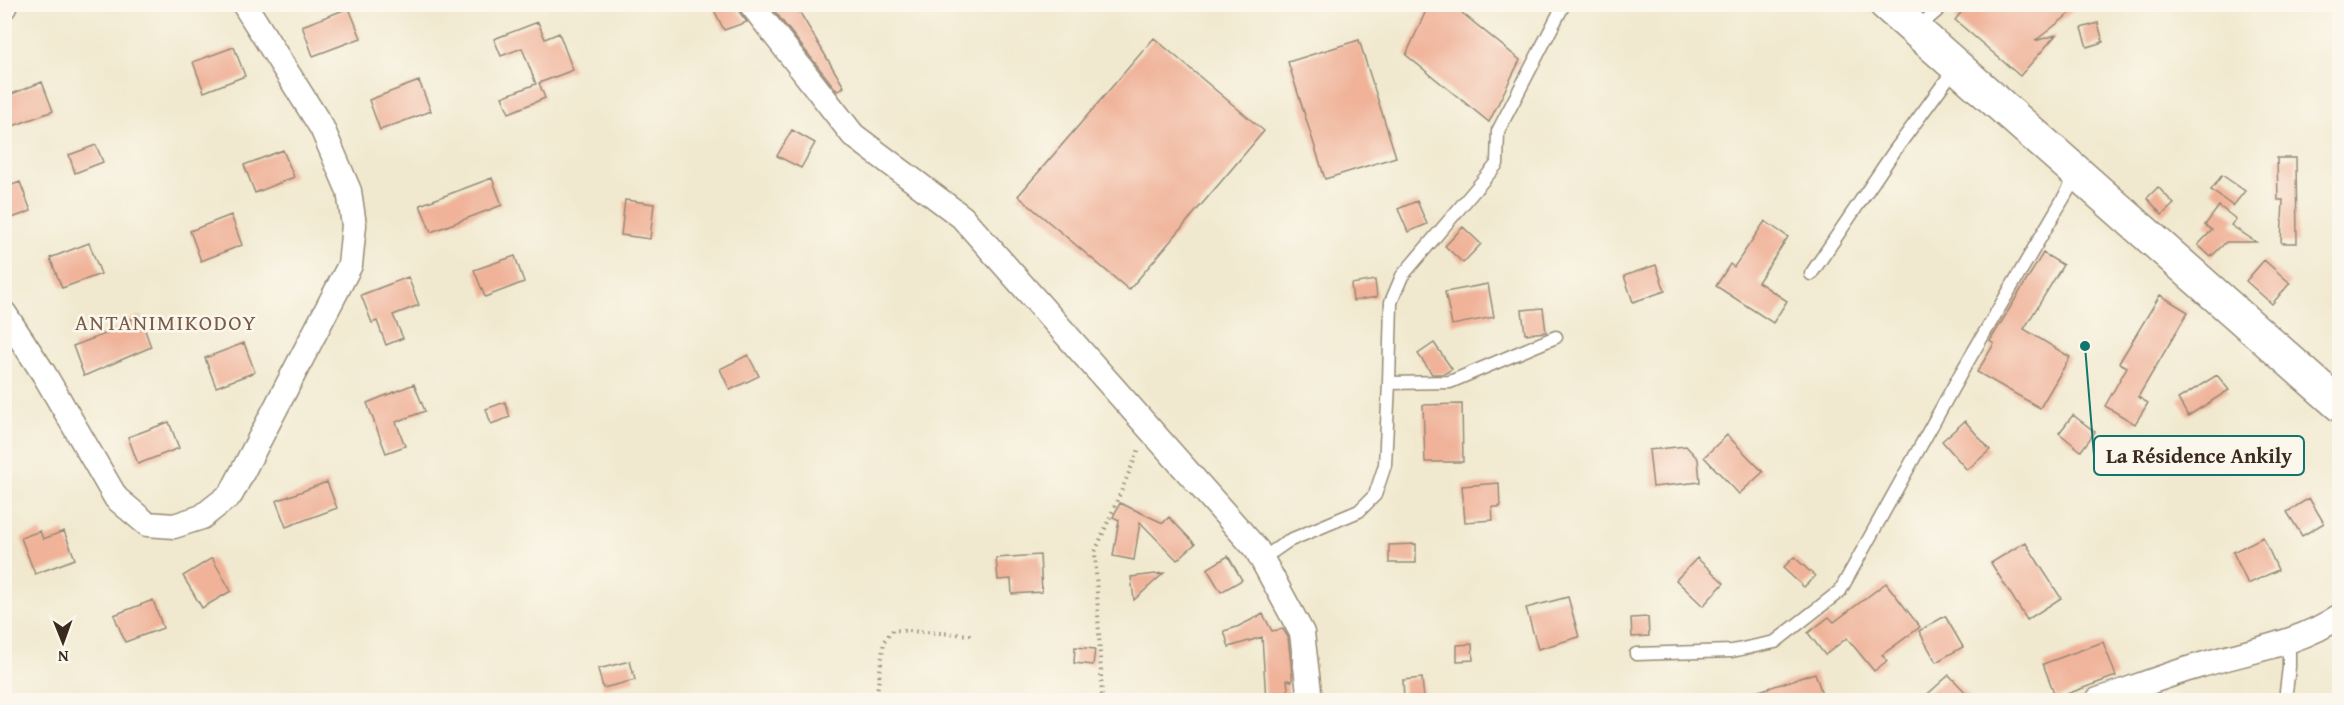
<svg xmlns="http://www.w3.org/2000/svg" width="2344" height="705" font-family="'Gentium Book Plus',serif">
<rect width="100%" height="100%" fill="#fbf7ec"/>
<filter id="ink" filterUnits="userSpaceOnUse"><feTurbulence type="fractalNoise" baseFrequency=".0167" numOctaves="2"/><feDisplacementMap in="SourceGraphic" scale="12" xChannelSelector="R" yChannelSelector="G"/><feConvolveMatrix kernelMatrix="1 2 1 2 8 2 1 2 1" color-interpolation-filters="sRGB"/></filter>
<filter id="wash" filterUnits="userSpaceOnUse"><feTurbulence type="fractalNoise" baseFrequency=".008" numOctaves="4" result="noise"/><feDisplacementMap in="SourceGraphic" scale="24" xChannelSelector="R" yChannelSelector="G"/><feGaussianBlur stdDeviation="1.35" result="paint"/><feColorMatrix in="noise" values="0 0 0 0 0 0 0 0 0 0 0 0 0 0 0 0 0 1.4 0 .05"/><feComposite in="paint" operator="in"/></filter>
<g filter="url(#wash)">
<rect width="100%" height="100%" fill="#f1e9cf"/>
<g id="blocks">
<path fill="#f0b39a" d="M 711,4 L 737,4 L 739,12 L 747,22 L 724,30 Z
M 769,4 L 795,4 L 844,87 L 837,91 Z
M 1429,4 L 1451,4 L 1520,60 L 1489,122 L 1406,55 Z
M 1968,4 L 2082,4 L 2035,41 L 2056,35 L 2020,76 L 1955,20 Z
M 349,8 L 361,38 L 313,56 L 302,26 Z
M 538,22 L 545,39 L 559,33 L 573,70 L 539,83 L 545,98 L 509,113 L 502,97 L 536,84 L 522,48 L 501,56 L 494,39 Z
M 2098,23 L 2103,42 L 2087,47 L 2081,28 Z
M 1154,38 L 1264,131 L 1129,290 L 1018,196 Z
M 1359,40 L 1396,157 L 1325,179 L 1288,62 Z
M 234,47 L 245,76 L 204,92 L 193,62 Z
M 419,81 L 431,111 L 380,130 L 369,100 Z
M 42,82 L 53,111 L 13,126 L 4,104 L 4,97 Z
M 792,130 L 815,143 L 801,168 L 777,156 Z
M 96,145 L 103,162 L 75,173 L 69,155 Z
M 283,150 L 294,177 L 255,193 L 244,165 Z
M 2277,158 L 2296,158 L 2297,243 L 2281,243 L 2283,200 L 2278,200 Z
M 2222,175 L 2245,191 L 2233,206 L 2211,190 Z
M 492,178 L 502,205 L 431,232 L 420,205 Z
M 20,182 L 31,211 L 4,221 L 4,188 Z
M 2158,187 L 2174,204 L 2162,215 L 2147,198 Z
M 625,200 L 654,204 L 650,239 L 621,235 Z
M 1417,201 L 1427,224 L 1408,232 L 1398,209 Z
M 2219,206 L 2236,219 L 2231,225 L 2256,242 L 2226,242 L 2211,257 L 2198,245 L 2212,230 L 2205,225 Z
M 231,215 L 242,245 L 201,261 L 190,231 Z
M 1765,221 L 1788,237 L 1758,282 L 1787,301 L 1773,323 L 1716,286 L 1730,264 L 1734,267 Z
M 1463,227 L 1481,244 L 1463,263 L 1445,246 Z
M 89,243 L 101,274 L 62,288 L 50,258 Z
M 2043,253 L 2063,265 L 2024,329 L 2070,357 L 2040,408 L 1977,372 L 1994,344 L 1990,341 Z
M 515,256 L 524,282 L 485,297 L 474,270 Z
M 2264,260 L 2290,283 L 2272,304 L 2246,281 Z
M 1656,265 L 1665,291 L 1633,302 L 1624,276 Z
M 408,277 L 419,305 L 393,315 L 403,338 L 386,345 L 377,321 L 372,323 L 361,295 Z
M 1375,280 L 1377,297 L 1353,301 L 1351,284 Z
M 1488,284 L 1494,317 L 1452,325 L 1445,292 Z
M 2160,295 L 2188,312 L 2138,397 L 2148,403 L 2135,424 L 2105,406 L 2127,367 L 2119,363 Z
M 1543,308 L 1546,332 L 1525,334 L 1522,310 Z
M 140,316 L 151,347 L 84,376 L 73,346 L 126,326 L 124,322 Z
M 244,343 L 255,372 L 216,387 L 205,358 Z
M 1434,343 L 1452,369 L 1444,374 L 1432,374 L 1418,354 Z
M 748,355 L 759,376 L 730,390 L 720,369 Z
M 2217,375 L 2229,390 L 2188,416 L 2178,399 Z
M 414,384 L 425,411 L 396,422 L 405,446 L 386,453 L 367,403 Z
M 505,402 L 510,417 L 491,424 L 486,409 Z
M 1462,404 L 1463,462 L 1425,462 L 1423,405 Z
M 2073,415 L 2095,432 L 2081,451 L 2059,433 Z
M 1965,421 L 1990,450 L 1967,470 L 1942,441 Z
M 169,422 L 179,448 L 138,464 L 128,437 Z
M 1727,435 L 1763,472 L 1739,494 L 1704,457 Z
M 1686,446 L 1698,459 L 1700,482 L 1653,487 L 1649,450 Z
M 327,482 L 337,508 L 286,527 L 276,501 Z
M 1499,483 L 1500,507 L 1492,507 L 1493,520 L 1465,522 L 1462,486 Z
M 2309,498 L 2324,523 L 2302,536 L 2287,512 Z
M 1120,503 L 1163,523 L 1169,517 L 1195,544 L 1177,560 L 1140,522 L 1134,560 L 1113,556 L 1119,520 L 1113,517 Z
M 40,531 L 43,539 L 64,531 L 75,559 L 35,574 L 21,538 Z
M 2263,537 L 2278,570 L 2248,584 L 2233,552 Z
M 2025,542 L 2061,598 L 2027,620 L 1991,563 Z
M 1416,544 L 1416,563 L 1389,563 L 1389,545 Z
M 1040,555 L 1042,592 L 1012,594 L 1011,579 L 998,580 L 996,558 Z
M 1228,556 L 1242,580 L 1221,592 L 1207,569 Z
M 1794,557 L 1815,576 L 1804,587 L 1783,568 Z
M 212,558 L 231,591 L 202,608 L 183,576 Z
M 1697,558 L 1724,583 L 1703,606 L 1676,580 Z
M 1164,573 L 1134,600 L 1131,577 Z
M 1886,583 L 1920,627 L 1882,655 L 1887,661 L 1874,671 L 1847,638 L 1825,655 L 1808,633 L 1829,617 L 1834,622 Z
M 1568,597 L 1579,637 L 1538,649 L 1526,608 Z
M 153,600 L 163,628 L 125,642 L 114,615 Z
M 1263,614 L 1272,631 L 1283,629 L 1288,637 L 1292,674 L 1292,681 L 1287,680 L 1289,700 L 1266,700 L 1262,637 L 1229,647 L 1224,631 L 1237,627 Z
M 1945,616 L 1963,647 L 1936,662 L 1919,631 Z
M 1648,617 L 1649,636 L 1632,637 L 1631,618 Z
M 2103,642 L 2116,676 L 2056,698 L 2043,664 Z
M 1472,644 L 1473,660 L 1457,661 L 1457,645 Z
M 1075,647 L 1095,649 L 1093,665 L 1074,663 Z
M 630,661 L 635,680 L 603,688 L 598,669 Z
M 1815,673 L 1824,700 L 1742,700 L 1741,697 Z
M 1949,675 L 1973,700 L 1921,700 Z
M 1422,678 L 1424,700 L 1404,700 L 1403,680 Z"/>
</g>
</g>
<g filter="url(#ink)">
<use href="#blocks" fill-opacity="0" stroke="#968a76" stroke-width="1.5"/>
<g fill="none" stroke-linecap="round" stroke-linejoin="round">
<g stroke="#968a76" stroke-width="15">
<path id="lane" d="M 1916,29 L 1945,4
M 1811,274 L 1893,153 L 1956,67
M 1389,383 L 1391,302 L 1402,276 L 1497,164 L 1498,131 L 1564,4
M 1262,559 L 1288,541 L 1359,511 L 1375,495 L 1385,465 L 1389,383 L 1450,382 L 1556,337
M 1636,654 L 1732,651 L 1775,642 L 1840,591 L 1961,373 L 2077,175
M 2285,700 L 2289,667 L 2289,641"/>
</g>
<g stroke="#968a76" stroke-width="27">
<path id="street" d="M 751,4 L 853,135 L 962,217 L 1257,550 L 1302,633 L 1310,700
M 4,7 L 5,4
M 4,313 L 44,374 L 116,498 L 147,524 L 174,526 L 202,517 L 231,494 L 350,265 L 354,225 L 349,191 L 322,128 L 244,4
M 2098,700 C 2131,689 2164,676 2198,666 C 2246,651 2297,645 2340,616"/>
</g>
<g stroke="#968a76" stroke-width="36">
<path id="primary" d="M 1886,4 L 2340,405"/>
</g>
<path stroke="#968a76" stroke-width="4" stroke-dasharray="1.5 4.5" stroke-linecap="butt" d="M 876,700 L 884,641 L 893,630 L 971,635
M 1105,700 L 1102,696 L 1095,552 L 1140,447"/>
<use href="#lane" stroke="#fff" stroke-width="12"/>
<use href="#street" stroke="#fff" stroke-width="24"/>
<use href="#primary" stroke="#fff" stroke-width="33"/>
</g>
</g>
<g text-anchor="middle" stroke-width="5" stroke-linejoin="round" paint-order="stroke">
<g font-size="22" letter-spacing="1.5" fill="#7a5a49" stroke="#fbf7ec">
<text x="166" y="330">ANTANIMIKODOY</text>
</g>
</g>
<path fill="none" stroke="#0f766e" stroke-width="2" d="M2085 346L2094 456"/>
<circle fill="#0f766e" stroke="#fbf7ec" stroke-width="2" cx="2085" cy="346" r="6"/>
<rect fill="#fbf7ec" stroke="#0f766e" stroke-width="2" x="2094" y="436" width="210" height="39" rx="6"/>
<g font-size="21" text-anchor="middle" font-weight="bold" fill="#3b2a1e">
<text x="2199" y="463">La Résidence Ankily</text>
</g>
<rect width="2344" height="705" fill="none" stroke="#fbf7ec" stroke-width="24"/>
<g transform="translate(63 642) rotate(179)" stroke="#fbf7ec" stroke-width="4.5" paint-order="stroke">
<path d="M0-4.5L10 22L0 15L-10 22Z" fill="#3b2a1e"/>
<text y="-9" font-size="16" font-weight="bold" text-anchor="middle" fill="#3b2a1e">N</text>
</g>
</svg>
